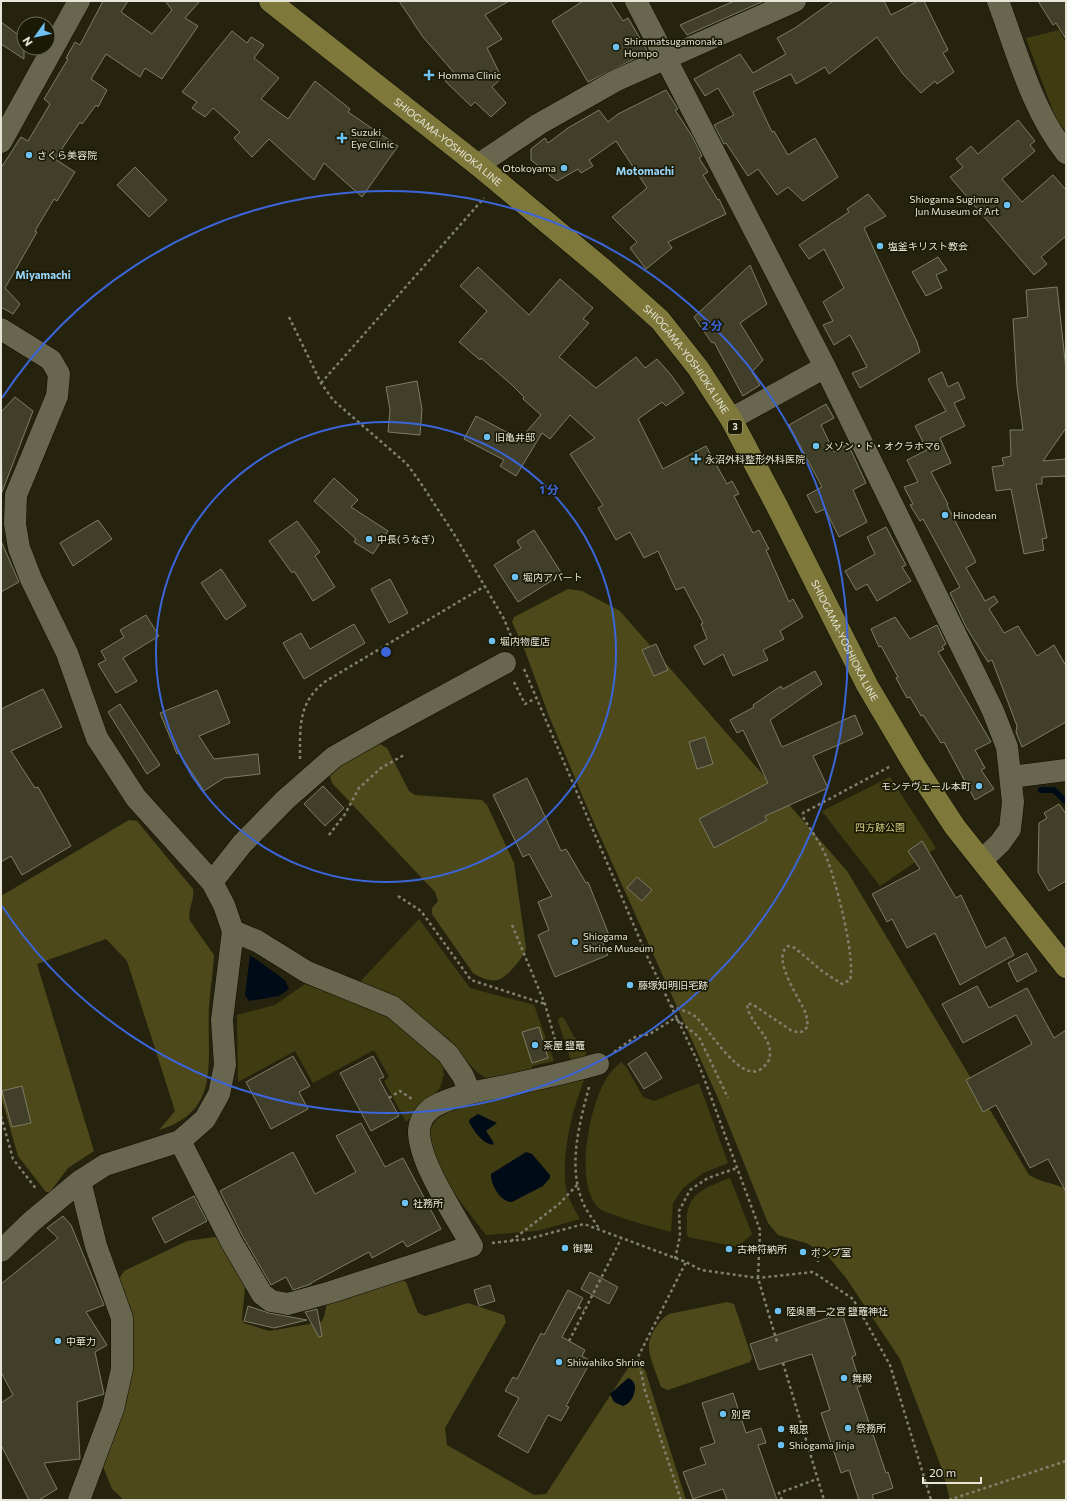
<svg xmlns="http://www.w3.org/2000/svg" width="1067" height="1501" font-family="Commissioner,'Noto Sans JP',sans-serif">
<rect width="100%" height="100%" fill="#25230e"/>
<path fill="#403c12" d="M 1059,30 L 1066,43 L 1066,132 L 1056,119 L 1026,38 Z
M 890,777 L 936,848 L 880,886 L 822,811 Z
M 419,919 L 470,988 L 534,1005 L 554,1061 L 532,1066 L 534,1073 L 492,1080 L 484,1077 L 477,1072 L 451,1045 L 357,985 Z
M 305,984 L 386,1014 L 424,1042 L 443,1066 L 444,1074 L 440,1088 L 406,1122 L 384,1081 L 389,1077 L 374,1050 L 313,1083 L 295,1051 L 238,1082 L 237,1015 L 275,1005 Z
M 560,1017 L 564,1018 L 574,1037 L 586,1047 L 586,1055 L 582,1060 L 572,1064 L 558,1021 Z
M 621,1062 L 627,1068 L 643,1097 L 654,1101 L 699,1083 L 728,1163 L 703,1173 L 683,1188 L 673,1203 L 671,1232 C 660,1229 604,1214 599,1208 C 574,1185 589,1110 604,1083 C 608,1074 614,1069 621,1062 Z
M 572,1076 L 584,1080 C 572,1111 561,1154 566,1188 C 568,1199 575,1210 580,1219 L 537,1231 L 486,1235 L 447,1184 L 436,1165 L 428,1132 L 437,1119 L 456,1108 Z
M 730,1178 L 752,1234 L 738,1247 L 688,1237 C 686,1232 687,1227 687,1221 C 686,1193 707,1187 730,1178 Z"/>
<path fill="#4d491a" d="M 568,589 L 582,591 L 620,611 L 847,871 L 1029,1175 C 1040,1182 1054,1183 1066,1189 L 1066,1500 L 950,1500 L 943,1472 L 900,1359 L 846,1278 L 827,1255 L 806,1243 L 778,1235 L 768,1223 L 717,1096 L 587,807 L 549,716 L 525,651 L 512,622 L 514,617 Z
M 374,741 L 387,748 L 409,791 L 415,795 L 482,800 L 487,805 L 514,863 L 526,948 C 524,957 507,978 497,980 C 491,982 478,977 473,973 L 432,914 L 432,908 L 438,901 L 435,892 L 332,783 L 329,772 Z
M 129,820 L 137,821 L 193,889 C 195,900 187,910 190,921 L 214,955 C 213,973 210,990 209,1007 C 206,1059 223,1111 159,1130 L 175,1111 L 127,961 L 106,939 L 37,964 L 94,1151 L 68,1168 L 50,1192 L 46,1192 L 18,1156 L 1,1097 L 1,896 Z
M 215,1237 L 220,1241 L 243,1279 L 245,1288 L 242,1319 L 244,1323 L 269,1331 L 321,1322 L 324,1317 L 327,1303 L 400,1278 L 406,1282 L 418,1313 L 425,1316 L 468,1303 L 504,1315 L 506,1322 L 445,1428 L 447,1445 L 534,1495 L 546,1494 L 628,1368 L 638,1365 L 645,1370 L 686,1500 L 124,1500 L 112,1489 L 102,1464 L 127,1400 L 133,1345 L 119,1279 L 124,1271 L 187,1241 Z
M 727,1302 L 734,1304 L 752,1358 L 750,1362 L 668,1390 L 661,1387 C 658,1377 649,1358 649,1348 C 648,1336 660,1319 669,1314 Z"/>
<path fill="#000b18" d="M 250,955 L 285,980 L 289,989 L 279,996 L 249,1001 L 245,995 Z
M 478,1114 L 497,1123 L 486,1131 L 494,1143 L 492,1145 C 481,1142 474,1131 469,1122 L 470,1119 Z
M 526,1152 L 532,1154 L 550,1175 L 550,1178 L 543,1186 L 512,1202 C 501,1203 490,1184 491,1174 Z
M 628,1378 C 641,1382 634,1403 623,1406 L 614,1402 L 610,1394 Z"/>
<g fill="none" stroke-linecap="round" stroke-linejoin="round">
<path stroke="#000b18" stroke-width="6" d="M 1041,790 L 1054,790 L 1066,802"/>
</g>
<path fill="#413f29" stroke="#7d7c63" d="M 103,1 L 128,1 L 121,12 L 152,34 L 172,10 L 165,1 L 200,1 L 185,18 L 198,26 L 162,79 L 145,68 L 140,77 L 106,54 L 91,79 L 107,90 L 98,107 L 96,105 L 82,124 L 80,122 L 55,159 L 75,172 L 57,201 L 54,199 L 35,231 L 37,232 L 5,288 L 20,304 L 13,314 L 1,307 L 1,168 L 21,137 L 28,141 L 50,104 L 44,99 L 68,59 L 66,58 L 75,42 L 80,45 Z
M 399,1 L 509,1 L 485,15 L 502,39 L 487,48 L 502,78 L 492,87 L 506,103 L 491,117 L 475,102 L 471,106 L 445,81 L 456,75 L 423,37 Z
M 583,1 L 610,1 L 623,21 L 628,18 L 648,52 L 588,82 L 552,21 Z
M 734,1 L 764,1 L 687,35 L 680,25 Z
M 833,1 L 884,1 L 891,15 L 918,1 L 924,1 L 948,50 L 943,53 L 954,72 L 937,84 L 935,81 L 921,93 L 903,74 L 877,37 L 829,74 L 825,67 L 796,84 L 791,74 L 753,92 L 772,132 L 774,131 L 788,155 L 815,138 L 838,177 L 803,201 L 788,187 L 777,195 L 758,169 L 748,176 L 726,143 L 724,144 L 714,125 L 734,115 L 718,88 L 705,96 L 694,79 L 740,54 L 753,73 L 786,54 L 777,38 L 795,28 Z
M 1038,1 L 1066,1 L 1066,39 L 1056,23 L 1053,25 Z
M 1,22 L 24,39 L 24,59 L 1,44 Z
M 232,31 L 247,43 L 251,37 L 264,45 L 254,58 L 279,78 L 261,99 L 288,119 L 315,81 L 350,109 L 348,112 L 398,146 L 362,197 L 324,163 L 314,180 L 269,139 L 252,157 L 234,138 L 240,132 L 213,108 L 205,117 L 192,108 L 197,102 L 182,92 Z
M 666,90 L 678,109 L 675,110 L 692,136 L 702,156 L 699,158 L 708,172 L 703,175 L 718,200 L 719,199 L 726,214 L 668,242 L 672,248 L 646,269 L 630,248 L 637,242 L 612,217 L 647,188 L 616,141 L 589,160 L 593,166 L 581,173 L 578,169 L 557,181 L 531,160 L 531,149 L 545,138 L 548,143 L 568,128 L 599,110 L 608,122 L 618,114 Z
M 1018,120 L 1035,141 L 1030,145 L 1035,151 L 1002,179 L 1022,202 L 1053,175 L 1066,190 L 1066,236 L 1041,257 L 1047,264 L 1034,275 L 950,177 L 963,167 L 956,159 L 971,146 L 978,154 Z
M 135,167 L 167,200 L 149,217 L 117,185 Z
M 868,194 L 886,216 L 864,228 L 917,342 L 920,352 L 860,388 L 852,373 L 867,367 L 850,335 L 834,345 L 823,325 L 833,321 L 823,302 L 844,288 L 824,249 L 809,259 L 799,245 L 849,212 L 847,209 Z
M 938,257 L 947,270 L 936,275 L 942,288 L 926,296 L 912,272 Z
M 750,265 L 767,304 L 740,323 L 763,360 L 752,372 L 760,385 L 743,396 L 714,342 L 712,343 L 694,317 Z
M 478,267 L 529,315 L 560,279 L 593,308 L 583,319 L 589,323 L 559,357 L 596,388 L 636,357 L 645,368 L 657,359 L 671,375 L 684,393 L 666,406 L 662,402 L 638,419 L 663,469 L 706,446 L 727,484 L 732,481 L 739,494 L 734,496 L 753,533 L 759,530 L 769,549 L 766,550 L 789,602 L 793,599 L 803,617 L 780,631 L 784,639 L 763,650 L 768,660 L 733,676 L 723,654 L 704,665 L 694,646 L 707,639 L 701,624 L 703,623 L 684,587 L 676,590 L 658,551 L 644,558 L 630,532 L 616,540 L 598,508 L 603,505 L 570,454 L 595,438 L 570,415 L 550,439 L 542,433 L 516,476 L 500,466 L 504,460 L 464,439 L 476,416 L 520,439 L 541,415 L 523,399 L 524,397 L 512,385 L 481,358 L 480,360 L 459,342 L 487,311 L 460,286 Z
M 1057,287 L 1066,369 L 1066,428 L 1043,461 L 1066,459 L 1066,476 L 1042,477 L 1042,484 L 1036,484 L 1047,538 L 1042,539 L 1044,550 L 1024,554 L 1011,489 L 996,491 L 992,467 L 1004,465 L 1002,458 L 1011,456 L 1010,430 L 1023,430 L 1017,386 L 1013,319 L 1028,317 L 1026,290 Z
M 942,372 L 948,387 L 958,382 L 965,398 L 954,403 L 965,426 L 940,438 L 951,463 L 931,472 L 948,504 L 947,505 L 976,562 L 966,568 L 985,601 L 994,596 L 998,602 L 989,609 L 1004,633 L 1018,626 L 1037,656 L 1054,645 L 1066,666 L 1066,722 L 1022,747 L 1016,732 L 1017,726 L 992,660 L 988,662 L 966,627 L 950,593 L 960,587 L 923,519 L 920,521 L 910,505 L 913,504 L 904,487 L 918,482 L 907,460 L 927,450 L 915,426 L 946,411 L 928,379 Z
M 417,381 L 422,409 L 420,435 L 388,432 L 390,410 L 386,387 Z
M 15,397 L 33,411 L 2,492 L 1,412 Z
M 826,404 L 834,418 L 821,425 L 834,452 L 848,444 L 866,483 L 853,490 L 867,522 L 839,537 L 825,509 L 816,513 L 807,495 L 822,487 L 789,425 Z
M 334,478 L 358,500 L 351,507 L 388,531 L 373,554 L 354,542 L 356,539 L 314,501 Z
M 98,520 L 112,539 L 73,566 L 60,543 Z
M 297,521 L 320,552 L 315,556 L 335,587 L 313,601 L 294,571 L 292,573 L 269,541 Z
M 886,527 L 906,565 L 902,567 L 911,581 L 877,601 L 867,584 L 856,590 L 845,571 L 875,554 L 867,537 Z
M 534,530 L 562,574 L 518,602 L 494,565 L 521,548 L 517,541 Z
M 1,541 L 19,582 L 1,592 Z
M 221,569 L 246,606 L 226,620 L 201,583 Z
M 390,579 L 408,613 L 389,623 L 371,589 Z
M 146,615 L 159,636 L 123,658 L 137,681 L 116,693 L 98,664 L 106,660 L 101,651 L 124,637 L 120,630 Z
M 895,617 L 910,639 L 937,625 L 946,644 L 942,647 L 944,649 L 938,652 L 991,742 L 975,750 L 985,768 L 981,770 L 994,789 L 975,800 L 944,742 L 941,743 L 923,715 L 921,716 L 910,697 L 907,698 L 896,678 L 898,677 L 881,646 L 879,647 L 871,629 Z
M 354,624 L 365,643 L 304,679 L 283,643 L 301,633 L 310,649 Z
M 656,644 L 668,670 L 654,676 L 642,650 Z
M 815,671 L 822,684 L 770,720 L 782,747 L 855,715 L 863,734 L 813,756 L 828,788 L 765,816 L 767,820 L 714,848 L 699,819 L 768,783 L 743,730 L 737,733 L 730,720 L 754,707 L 753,705 L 781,686 L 783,689 Z
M 43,689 L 62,727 L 11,751 L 35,788 L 38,787 L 71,846 L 22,875 L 11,856 L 1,862 L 1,709 Z
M 217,690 L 230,723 L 199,736 L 214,759 L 258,754 L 260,774 L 224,778 L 204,791 L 179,753 L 177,754 L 160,713 Z
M 120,704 L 160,765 L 147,774 L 108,712 Z
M 705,737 L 713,764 L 697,769 L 689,742 Z
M 527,778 L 561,851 L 566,849 L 586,883 L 588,882 L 611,940 L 603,943 L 608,955 L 555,977 L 538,935 L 549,930 L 538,902 L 552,896 L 529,854 L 523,857 L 493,795 Z
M 323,786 L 344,808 L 325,826 L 304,804 Z
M 1059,804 L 1066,814 L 1066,881 L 1049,891 L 1038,872 L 1039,823 L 1047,818 L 1044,813 Z
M 922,841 L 956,898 L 961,895 L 986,948 L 1005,937 L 1014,955 L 960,985 L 935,933 L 907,948 L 892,919 L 887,922 L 872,894 L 920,869 L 908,851 Z
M 637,877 L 652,890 L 642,901 L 627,888 Z
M 1027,953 L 1037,971 L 1017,982 L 1008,963 Z
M 977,986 L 989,1008 L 1027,988 L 1054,1038 L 1066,1030 L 1066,1192 L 1048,1159 L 1030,1168 L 996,1105 L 983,1112 L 966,1080 L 1032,1044 L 1016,1015 L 963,1043 L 942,1004 Z
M 539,1027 L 548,1058 L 532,1063 L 522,1032 Z
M 646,1052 L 662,1078 L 644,1089 L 628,1064 Z
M 293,1056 L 310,1086 L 299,1092 L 308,1109 L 271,1129 L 246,1082 Z
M 373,1056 L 384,1077 L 379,1079 L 399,1116 L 371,1131 L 340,1073 Z
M 22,1086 L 31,1123 L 12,1127 L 2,1091 Z
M 361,1123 L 385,1167 L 403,1158 L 441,1229 L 407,1247 L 403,1241 L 372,1258 L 369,1252 L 311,1283 L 311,1284 L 293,1290 L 286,1277 L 271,1285 L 242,1235 L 220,1191 L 293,1152 L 315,1194 L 356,1172 L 336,1136 Z
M 194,1196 L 207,1221 L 165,1243 L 152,1218 Z
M 63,1216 L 71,1225 L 104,1305 L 86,1312 L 107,1345 L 95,1352 L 104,1394 L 77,1402 L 80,1459 L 44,1463 L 57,1489 L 39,1500 L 29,1500 L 1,1445 L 1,1403 L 13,1395 L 1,1372 L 1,1284 L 58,1238 L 47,1228 Z
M 590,1272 L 618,1287 L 609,1304 L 581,1289 Z
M 490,1285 L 495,1301 L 479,1306 L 474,1290 Z
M 568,1290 L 583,1298 L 562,1337 L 585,1350 L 582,1356 L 591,1361 L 566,1406 L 569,1407 L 561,1421 L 548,1415 L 528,1453 L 498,1436 L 519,1398 L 505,1391 L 513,1377 L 517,1379 L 541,1333 L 544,1335 Z
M 248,1306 L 269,1313 L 307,1320 L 274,1328 L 244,1321 Z
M 317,1309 L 322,1336 L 319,1337 L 305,1312 Z
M 842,1313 L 856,1355 L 852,1357 L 861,1386 L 857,1387 L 886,1473 L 888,1472 L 893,1488 L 872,1495 L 874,1500 L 859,1500 L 849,1470 L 841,1473 L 821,1413 L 830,1410 L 812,1354 L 759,1370 L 750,1344 Z
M 733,1393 L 746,1433 L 761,1428 L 766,1443 L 758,1445 L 777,1500 L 727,1500 L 723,1489 L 693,1499 L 683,1472 L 706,1464 L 700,1448 L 715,1443 L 702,1403 Z"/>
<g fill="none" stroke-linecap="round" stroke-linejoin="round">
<g stroke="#0e0c00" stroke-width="23">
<path id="minor" d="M 636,1 L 825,367 L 993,711 L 1007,747 L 1013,802 L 1010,829 L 1000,843 L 982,860
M 998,1 C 1017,52 1032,110 1066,153
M 1,142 L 79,1
M 478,165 L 539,124 L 617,80 L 795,1
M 1,329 L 51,360 L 59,374 L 57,396 L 16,495 L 15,524 L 19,548 L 31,579 L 67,653 L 97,738 L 136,798 L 212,882 L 224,905 L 233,931 L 222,1020 L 225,1065 L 219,1094 L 205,1119 L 180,1141 L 105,1165 L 80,1181 L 31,1222 L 1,1251
M 731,419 L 825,367
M 1011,777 L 1066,770
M 212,882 L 242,844 L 285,800 L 334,757 L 385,728 L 505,663
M 233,931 L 257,941 L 307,972 L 393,1007 L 448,1054 L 463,1076 L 470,1093
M 180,1141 L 231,1241 L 262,1294 L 271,1301 L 288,1304 L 331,1292 L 472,1246 C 456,1217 418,1162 419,1130 C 420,1117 429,1108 441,1103 C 461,1094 484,1090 506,1086 C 537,1079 567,1073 598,1064
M 79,1500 L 113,1409 L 122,1369 L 122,1318 L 96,1246 L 80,1181"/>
</g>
<g stroke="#0e0c00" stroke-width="23">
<g id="major">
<path id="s1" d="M 270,1 L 478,165 L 604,270 L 660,320 L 698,368 L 731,419 L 777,506 L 867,685 L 915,766 L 955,827 L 1066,967"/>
</g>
</g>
<path stroke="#817f6e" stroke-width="2.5" stroke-dasharray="3 3" stroke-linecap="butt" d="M 289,317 L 321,383 L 333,400 L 407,464 L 420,482 L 454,534 L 504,619 L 515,646
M 321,383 L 484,198
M 524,669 L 647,956 L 696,1058 L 704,1078 L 760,1230 L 758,1278 L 777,1342
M 514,682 L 525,704 L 536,698
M 300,759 C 300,726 298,702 326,681 L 485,586
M 329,835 L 345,814 L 359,788 L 381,768 L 404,755
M 398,896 L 421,911 L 471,980 L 545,1004
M 512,925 L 545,1004 L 559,1054
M 671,1006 C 678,1009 690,1012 696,1017 C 709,1029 741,1084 761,1069 C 766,1065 770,1061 770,1054 C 771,1035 748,1022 747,1004 L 752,1004 L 792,1031 C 800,1033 803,1033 808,1026 C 807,1022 807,1018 806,1014 C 801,1000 770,958 788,946 L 795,948 L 822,971 L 842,984 L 850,980 C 856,958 835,876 825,854 C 819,841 810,829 803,817 L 803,813 L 891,766
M 614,1052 L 635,1037 L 650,1034 L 675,1018 L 699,1037 L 728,1098
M 589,1087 C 579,1125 567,1168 584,1205 C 588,1214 595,1221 599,1229
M 389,1098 L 400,1091 L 412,1099
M 1,1116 L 13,1159 L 37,1190
M 511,1241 L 559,1204 L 578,1184
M 492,1243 L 528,1239 L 584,1224 L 686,1262 L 701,1270 L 758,1278 L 813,1272 L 853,1299 L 890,1365 L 931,1500
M 818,1255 L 818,1262
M 675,1259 L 680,1236 L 679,1211 L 690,1190 L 708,1178 L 737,1168
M 578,1307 L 584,1310
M 569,1341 L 621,1239
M 783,1363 L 824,1500
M 809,1449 L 831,1443
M 681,1500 L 645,1391 L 638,1357 L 686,1262
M 782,1500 L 779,1493 L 817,1479
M 949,1500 L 1066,1461"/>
<use href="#minor" stroke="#68664e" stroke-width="22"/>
<use href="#major" stroke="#7e783b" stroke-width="22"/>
</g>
<g fill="none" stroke="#3b65d8" stroke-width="2">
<circle cx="386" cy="652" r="230"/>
<path d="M2 398A461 461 0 1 1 2 906"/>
</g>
<g fill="#6ec2f3" stroke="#1b1a05" stroke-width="1.5">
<circle cx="616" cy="47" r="4"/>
<path d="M427 69h4v4h4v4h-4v4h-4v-4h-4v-4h4z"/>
<path d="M340 132h4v4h4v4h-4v4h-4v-4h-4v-4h4z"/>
<circle cx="29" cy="155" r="4"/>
<circle cx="564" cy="168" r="4"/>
<circle cx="1007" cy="205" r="4"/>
<circle cx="880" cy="246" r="4"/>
<circle cx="487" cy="437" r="4"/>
<circle cx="816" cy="446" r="4"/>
<path d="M694 453h4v4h4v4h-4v4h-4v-4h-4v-4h4z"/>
<circle cx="945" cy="515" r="4"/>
<circle cx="369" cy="539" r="4"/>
<circle cx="515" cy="577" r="4"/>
<circle cx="492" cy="641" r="4"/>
<circle cx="979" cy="786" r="4"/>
<circle cx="575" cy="942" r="4"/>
<circle cx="630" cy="985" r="4"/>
<circle cx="535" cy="1045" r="4"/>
<circle cx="405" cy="1203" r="4"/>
<circle cx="565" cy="1248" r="4"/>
<circle cx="729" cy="1249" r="4"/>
<circle cx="803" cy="1252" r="4"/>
<circle cx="778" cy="1311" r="4"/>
<circle cx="58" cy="1341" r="4"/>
<circle cx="559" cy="1362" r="4"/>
<circle cx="844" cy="1378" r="4"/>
<circle cx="723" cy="1414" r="4"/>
<circle cx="848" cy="1428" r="4"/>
<circle cx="781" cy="1429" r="4"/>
<circle cx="781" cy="1445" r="4"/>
</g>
<g text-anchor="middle" stroke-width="3.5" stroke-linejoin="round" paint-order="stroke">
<rect fill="#1b1a05" stroke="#a9a899" stroke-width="1" x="728" y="420" width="14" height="14" rx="3"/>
<g font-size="9" font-weight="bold" fill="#e6e5d8">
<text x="735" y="430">3</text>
</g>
<g font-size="10" fill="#e6e5d8" stroke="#1b1a05" text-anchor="start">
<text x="624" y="45">Shiramatsugamonaka<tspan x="624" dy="12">Hompo</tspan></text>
<text x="438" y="79">Homma Clinic</text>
<text x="351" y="136">Suzuki<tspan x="351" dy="12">Eye Clinic</tspan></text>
<text x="37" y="159">さくら美容院</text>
<text x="556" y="172" text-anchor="end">Otokoyama</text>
<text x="999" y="203" text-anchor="end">Shiogama Sugimura<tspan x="999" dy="12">Jun Museum of Art</tspan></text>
<text x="888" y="250">塩釜キリスト教会</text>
<text x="495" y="441">旧亀井邸</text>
<text x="824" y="450">メゾン・ド・オクラホマ6</text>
<text x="705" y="463">永沼外科整形外科医院</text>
<text x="953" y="519">Hinodean</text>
<text x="377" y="543">中長(うなぎ)</text>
<text x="523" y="581">堀内アパート</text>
<text x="500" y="645">堀内物産店</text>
<text x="971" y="790" text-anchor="end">モンテヴェール本町</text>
<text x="583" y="940">Shiogama<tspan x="583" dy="12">Shrine Museum</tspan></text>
<text x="638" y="989">藤塚知明旧宅跡</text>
<text x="543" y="1049">茶屋 鹽竈</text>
<text x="413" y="1207">社務所</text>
<text x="573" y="1252">御製</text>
<text x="737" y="1253">古神符納所</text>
<text x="811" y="1256">ポンプ室</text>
<text x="786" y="1315">陸奥國一之宮 鹽竈神社</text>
<text x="66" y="1345">中華力</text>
<text x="567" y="1366">Shiwahiko Shrine</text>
<text x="852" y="1382">舞殿</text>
<text x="731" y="1418">別宮</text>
<text x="856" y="1432">祭務所</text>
<text x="789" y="1433">報恩</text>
<text x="789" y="1449">Shiogama Jinja</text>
</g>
<g font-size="10" fill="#e6e5d8" stroke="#1b1a05">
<text dy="4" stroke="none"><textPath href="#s1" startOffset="227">SHIOGAMA-YOSHIOKA LINE</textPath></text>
<text dy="4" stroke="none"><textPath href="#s1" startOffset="551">SHIOGAMA-YOSHIOKA LINE</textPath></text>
<text dy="4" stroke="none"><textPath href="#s1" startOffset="875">SHIOGAMA-YOSHIOKA LINE</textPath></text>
</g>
<g font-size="10" fill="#d1cb7f" stroke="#1b1a05">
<text x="880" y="831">四方跡公園</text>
</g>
<g font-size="11" font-weight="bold" fill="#98d3f8" stroke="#1b1a05">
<text x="645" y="175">Motomachi</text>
<text x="43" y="279">Miyamachi</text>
</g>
</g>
<circle cx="386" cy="652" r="6" fill="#3b65d8" stroke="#1b1a05" stroke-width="2"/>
<g font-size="12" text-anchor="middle" font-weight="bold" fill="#3b65d8" stroke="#1b1a05" stroke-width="3.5" stroke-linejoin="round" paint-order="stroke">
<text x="712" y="330">2 分</text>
<text x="549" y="494">1 分</text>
</g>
<rect width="1067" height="1501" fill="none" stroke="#e6e5d8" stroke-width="4"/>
<g transform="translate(36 36) rotate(237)"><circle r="19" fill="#1b1a05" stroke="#6c6b59"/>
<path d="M0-3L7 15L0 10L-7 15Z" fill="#6ec2f3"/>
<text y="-6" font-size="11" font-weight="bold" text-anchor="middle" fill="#e6e5d8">N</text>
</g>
<path d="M923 1477v6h58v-6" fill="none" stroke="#e6e5d8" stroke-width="2"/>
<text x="929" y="1477" font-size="12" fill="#e6e5d8" stroke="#1b1a05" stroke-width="3" paint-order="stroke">20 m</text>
</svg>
